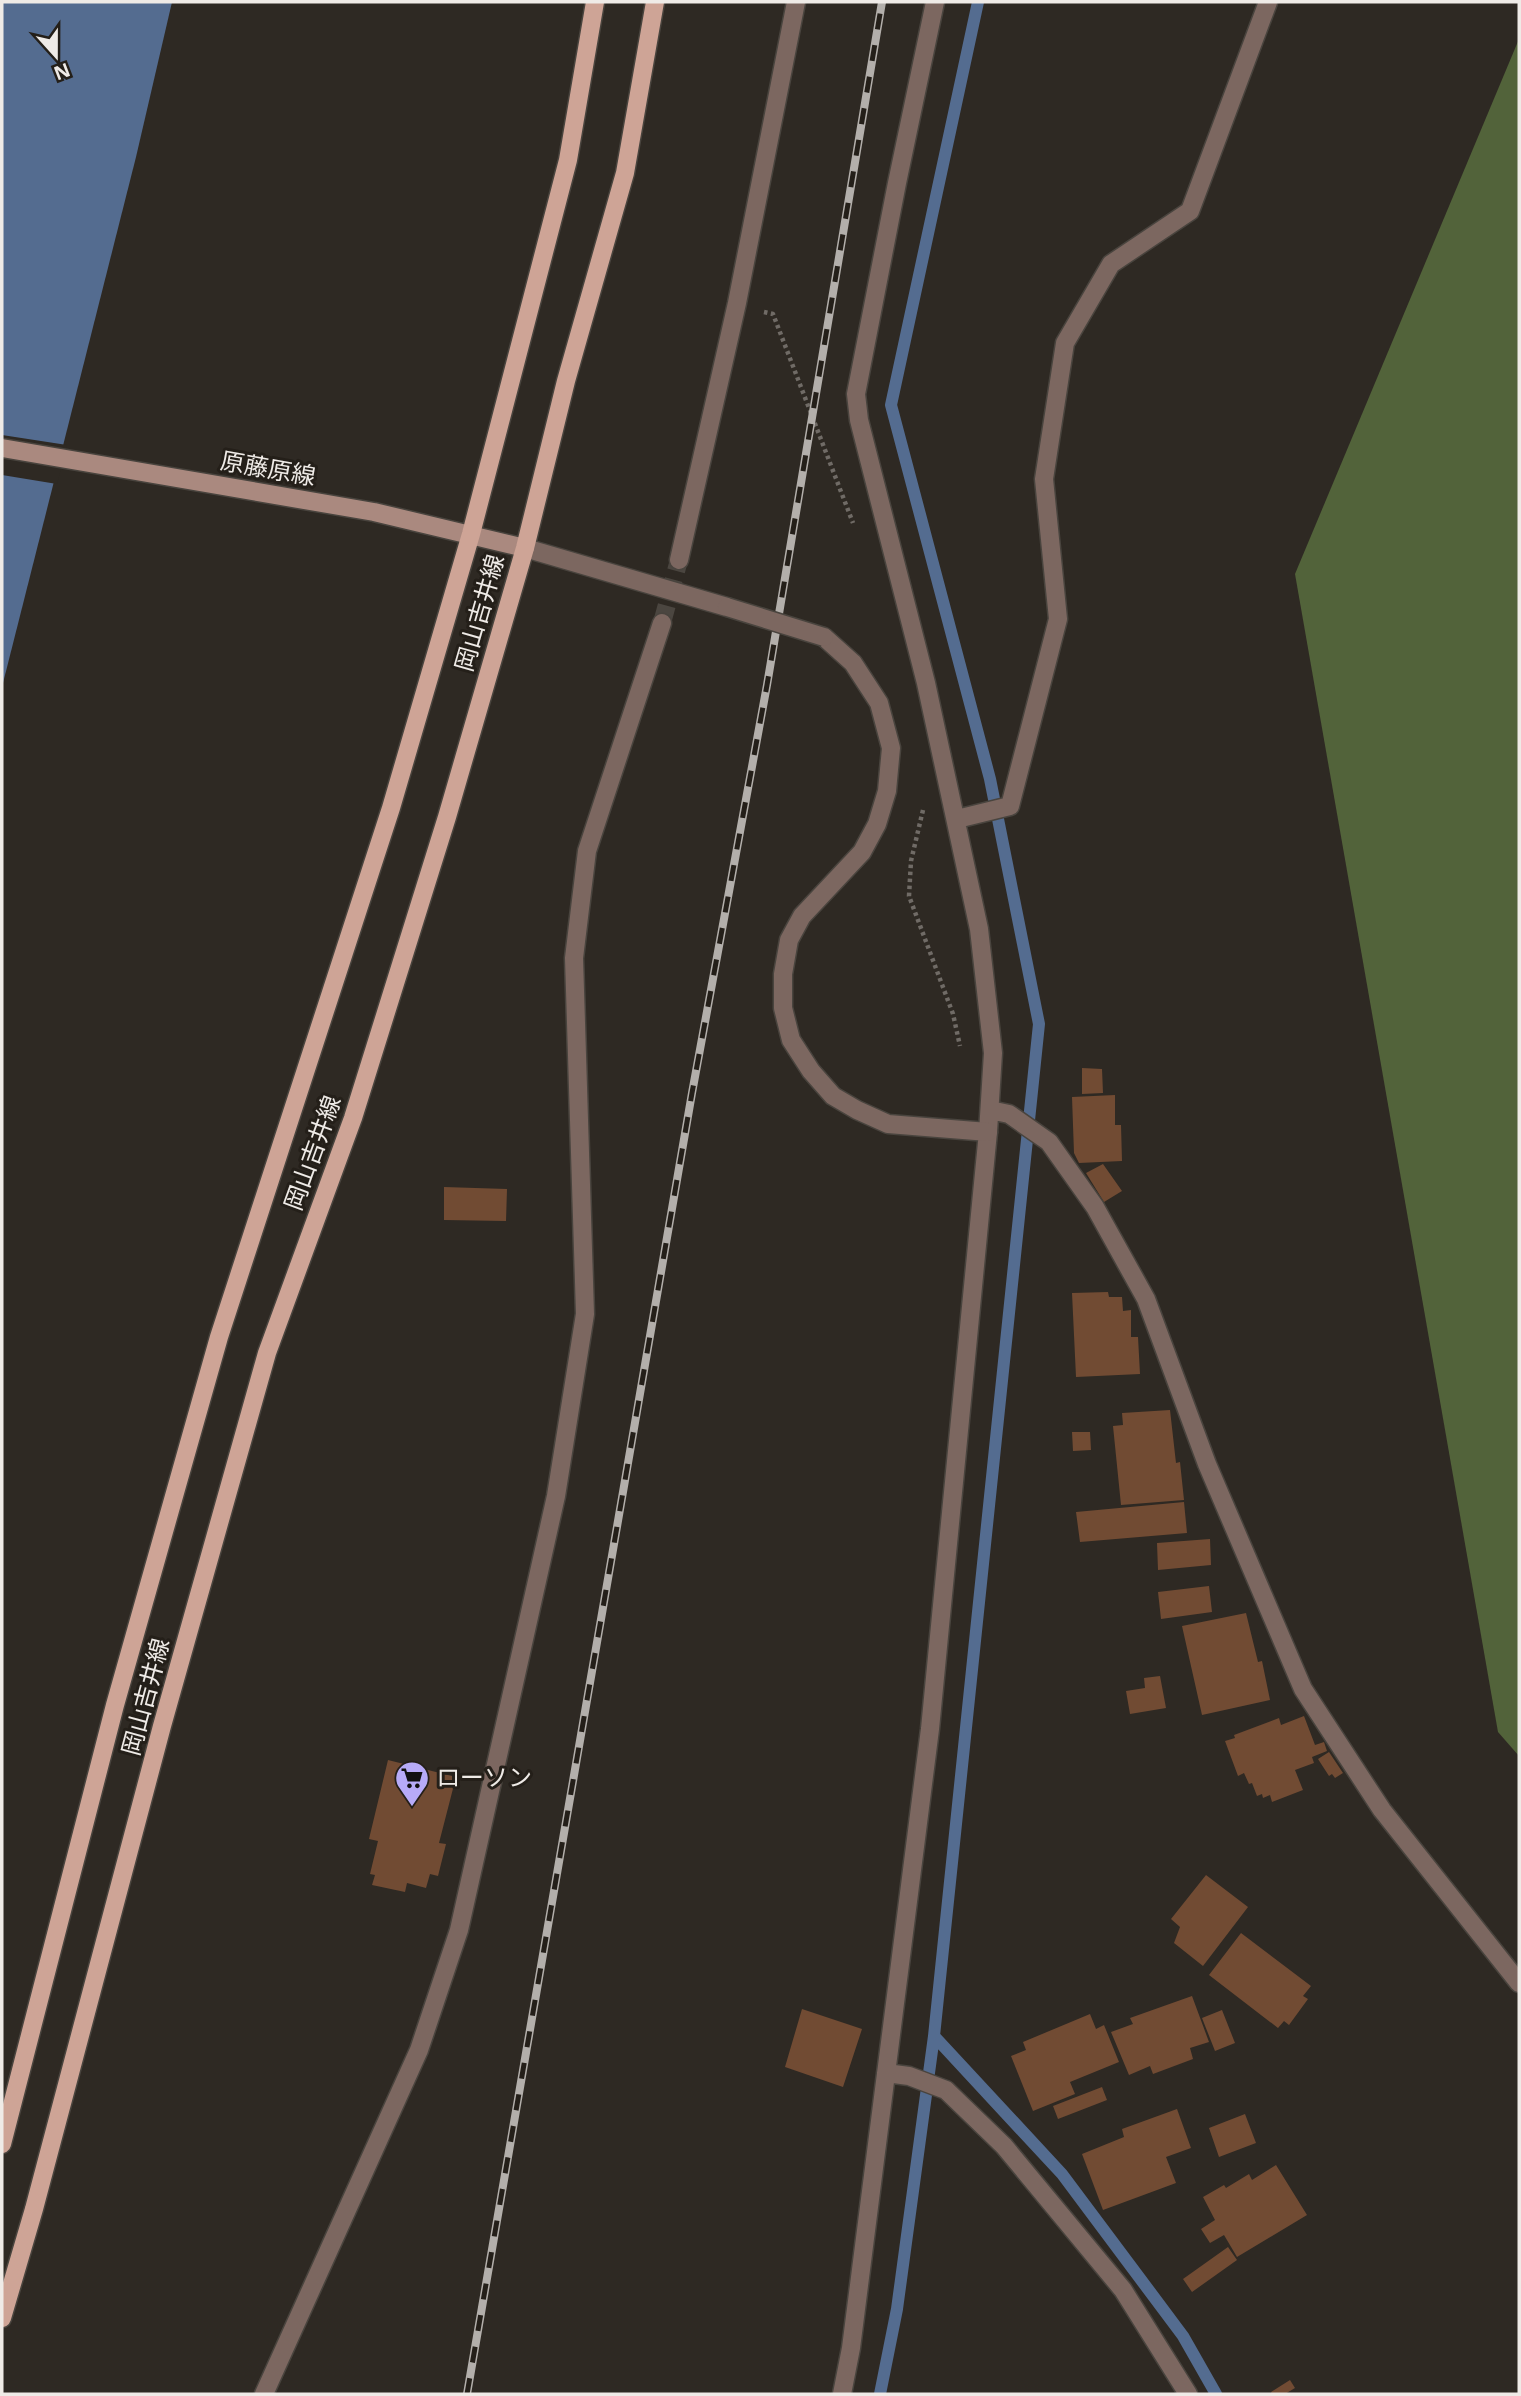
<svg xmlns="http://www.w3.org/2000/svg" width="1521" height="2396" font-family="'Open Sans','Noto Sans JP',sans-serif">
<rect width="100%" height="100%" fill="#2e2923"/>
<path fill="#52633a" d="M 1519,39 L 1519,1756 L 1498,1732 L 1295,574 Z"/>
<path fill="#546c90" d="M 2,2 L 172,2 L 136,157 L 2,687 Z"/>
<path fill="#2e2923" d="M 2,435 L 67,445 L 57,484 L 2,475 Z"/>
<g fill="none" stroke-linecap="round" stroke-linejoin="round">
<path stroke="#546c90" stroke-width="12" d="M 934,2036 L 1062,2174 L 1183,2336 L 1216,2394
M 880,2394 L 897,2309 L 934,2036 L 1039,1024 L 990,779 L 891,405 L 978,2"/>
</g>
<path fill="#714b33" d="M 1082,1068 L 1102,1069 L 1103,1093 L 1082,1094 Z
M 1115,1095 L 1115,1125 L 1121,1125 L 1122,1161 L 1079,1163 L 1074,1153 L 1072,1097 Z
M 1103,1164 L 1122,1191 L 1104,1202 L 1086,1173 Z
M 444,1187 L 507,1189 L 506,1221 L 444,1220 Z
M 1108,1292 L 1109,1297 L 1122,1297 L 1123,1311 L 1131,1310 L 1131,1337 L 1138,1337 L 1140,1374 L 1076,1377 L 1072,1293 Z
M 1170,1410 L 1176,1463 L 1180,1462 L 1184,1500 L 1121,1505 L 1113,1426 L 1123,1425 L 1122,1413 Z
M 1072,1432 L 1090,1432 L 1091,1450 L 1073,1451 Z
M 1184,1502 L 1187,1533 L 1080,1542 L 1076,1512 Z
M 1210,1539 L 1211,1565 L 1158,1570 L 1157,1543 Z
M 1209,1586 L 1212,1612 L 1161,1619 L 1158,1592 Z
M 1246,1613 L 1258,1662 L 1262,1661 L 1270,1700 L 1202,1715 L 1182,1626 Z
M 1160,1676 L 1166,1708 L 1130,1714 L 1126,1691 L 1145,1688 L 1144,1678 Z
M 1304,1716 L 1315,1745 L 1324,1742 L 1327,1751 L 1312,1757 L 1314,1763 L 1295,1770 L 1303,1790 L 1272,1802 L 1270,1795 L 1263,1798 L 1262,1794 L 1257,1796 L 1252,1783 L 1249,1784 L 1244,1773 L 1238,1776 L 1225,1741 L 1235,1738 L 1234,1735 L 1279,1718 L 1281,1725 Z
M 1329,1752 L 1343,1773 L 1335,1778 L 1332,1774 L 1329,1776 L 1318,1759 Z
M 388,1760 L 456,1777 L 439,1843 L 446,1844 L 438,1876 L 430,1874 L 426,1888 L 407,1883 L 405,1892 L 372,1885 L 375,1875 L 370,1874 L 378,1841 L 369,1839 Z
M 1206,1875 L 1248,1907 L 1203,1966 L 1174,1943 L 1180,1927 L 1171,1919 Z
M 1241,1933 L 1311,1986 L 1303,1996 L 1308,1999 L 1289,2025 L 1284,2021 L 1278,2028 L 1209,1975 Z
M 1192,1996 L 1209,2042 L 1190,2048 L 1193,2059 L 1153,2074 L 1150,2066 L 1129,2075 L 1111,2032 L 1133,2024 L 1130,2018 Z
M 802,2009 L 862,2029 L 843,2087 L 785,2067 Z
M 1222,2010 L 1235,2043 L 1215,2051 L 1202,2018 Z
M 1090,2014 L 1096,2029 L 1104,2025 L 1119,2062 L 1070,2082 L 1075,2094 L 1033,2111 L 1011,2056 L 1026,2050 L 1023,2042 Z
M 1102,2087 L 1107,2100 L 1058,2119 L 1053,2106 Z
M 1177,2109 L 1191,2148 L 1166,2157 L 1176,2183 L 1103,2210 L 1082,2154 L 1124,2137 L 1122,2129 Z
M 1245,2114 L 1256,2143 L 1219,2157 L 1209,2128 Z
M 1276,2165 L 1307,2215 L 1237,2257 L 1224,2235 L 1210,2243 L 1201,2229 L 1215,2220 L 1203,2197 L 1224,2185 L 1226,2188 L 1249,2174 L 1252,2180 Z
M 1228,2247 L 1237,2260 L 1192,2292 L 1183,2279 Z
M 1290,2380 L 1295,2388 L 1285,2394 L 1272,2394 L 1271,2392 Z"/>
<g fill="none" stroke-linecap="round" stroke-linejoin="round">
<path stroke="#4b4640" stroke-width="18" stroke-dasharray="18 9" stroke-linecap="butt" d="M 662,623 L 679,560"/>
<g stroke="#49443e" stroke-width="21">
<path id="minor" d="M 679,560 L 737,303 L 796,2
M 957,819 L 1010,806 L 1058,619 L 1044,479 L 1065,343 L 1111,264 L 1190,211 L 1268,2
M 990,1110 L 1009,1114 L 1049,1142 L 1095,1207 L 1146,1299 L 1207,1464 L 1303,1689 L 1382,1810 L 1519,1983
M 886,2073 L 909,2076 L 946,2090 L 1004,2146 L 1123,2290 L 1188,2394
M 264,2394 L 419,2050 L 459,1930 L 556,1496 L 585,1314 L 574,958 L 587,851 L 662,623
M 842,2394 L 851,2348 L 930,1729 L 988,1132 L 993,1053 L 979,929 L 926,683 L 859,420 L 856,394 L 897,183 L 935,2"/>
</g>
<g stroke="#49443e" stroke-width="21">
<path id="tertiary" d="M 525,548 L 727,607
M 824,637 L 853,663 L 879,703 L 891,748 L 887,791 L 877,824 L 862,852 L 802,916 L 789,940 L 783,974 L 783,1008 L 791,1040 L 811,1071 L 833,1096 L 857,1110 L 888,1124 L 988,1132"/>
</g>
<g stroke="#49443e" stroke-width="21">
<path id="secondary" d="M 2,448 L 374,512 L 525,548"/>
</g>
<g stroke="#49443e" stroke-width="21">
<path id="primary" d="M 2,2144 L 115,1705 L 219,1337 L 391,808 L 471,534 L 568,160 L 595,2
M 2,2318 L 34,2209 L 162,1726 L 267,1353 L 353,1118 L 447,817 L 525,548 L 566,381 L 625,173 L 655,2"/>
</g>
<path stroke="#706b66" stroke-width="4.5" stroke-dasharray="3.5 3.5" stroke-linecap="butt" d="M 764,312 L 773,314 L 853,523
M 923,810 L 911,861 L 909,896 L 953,1014 L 960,1046"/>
<use href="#minor" stroke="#7c6760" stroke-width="18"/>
<use href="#tertiary" stroke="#7c6760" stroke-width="18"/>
<use href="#secondary" stroke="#aa897f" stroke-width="18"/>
<use href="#primary" stroke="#cea496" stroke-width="18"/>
<g stroke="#b3afab" stroke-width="8">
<path id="rail" d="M 467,2394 L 692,1093 L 767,685 L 882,2"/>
</g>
<use href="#rail" stroke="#241f19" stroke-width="5" stroke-dasharray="16" stroke-linecap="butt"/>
<g stroke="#49443e" stroke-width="21" stroke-linecap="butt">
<path id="tertiary-bridge" d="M 727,607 L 824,637"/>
</g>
<use href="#tertiary-bridge" stroke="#7c6760" stroke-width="18"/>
</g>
<defs>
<g id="supermarket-pin" transform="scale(1.75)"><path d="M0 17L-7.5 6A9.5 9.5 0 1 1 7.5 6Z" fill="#b7abf8" stroke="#241f19"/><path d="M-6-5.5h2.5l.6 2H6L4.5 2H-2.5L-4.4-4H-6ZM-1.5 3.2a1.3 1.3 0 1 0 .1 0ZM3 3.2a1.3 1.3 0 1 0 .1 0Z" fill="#111"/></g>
</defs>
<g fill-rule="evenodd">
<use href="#supermarket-pin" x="412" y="1778"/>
</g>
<g text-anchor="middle" stroke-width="6" stroke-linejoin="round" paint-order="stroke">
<g font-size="24" fill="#efebe7" stroke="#241f19">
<text transform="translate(268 469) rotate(10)" y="8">原藤原線</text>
<text transform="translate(480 613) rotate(-74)" y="8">岡山吉井線</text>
<text transform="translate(313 1153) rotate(-70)" y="8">岡山吉井線</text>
<text transform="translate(146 1697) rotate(-75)" y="8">岡山吉井線</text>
</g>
<g font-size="24" fill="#efebe7" stroke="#241f19" text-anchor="start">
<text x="436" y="1786">ローソン</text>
</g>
</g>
<rect width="1521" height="2396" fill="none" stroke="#efebe7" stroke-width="7"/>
<g transform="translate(56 56) rotate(159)" stroke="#241f19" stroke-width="5" paint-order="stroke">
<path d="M0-5L12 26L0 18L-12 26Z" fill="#efebe7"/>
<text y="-10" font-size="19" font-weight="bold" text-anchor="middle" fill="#efebe7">N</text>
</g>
</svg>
